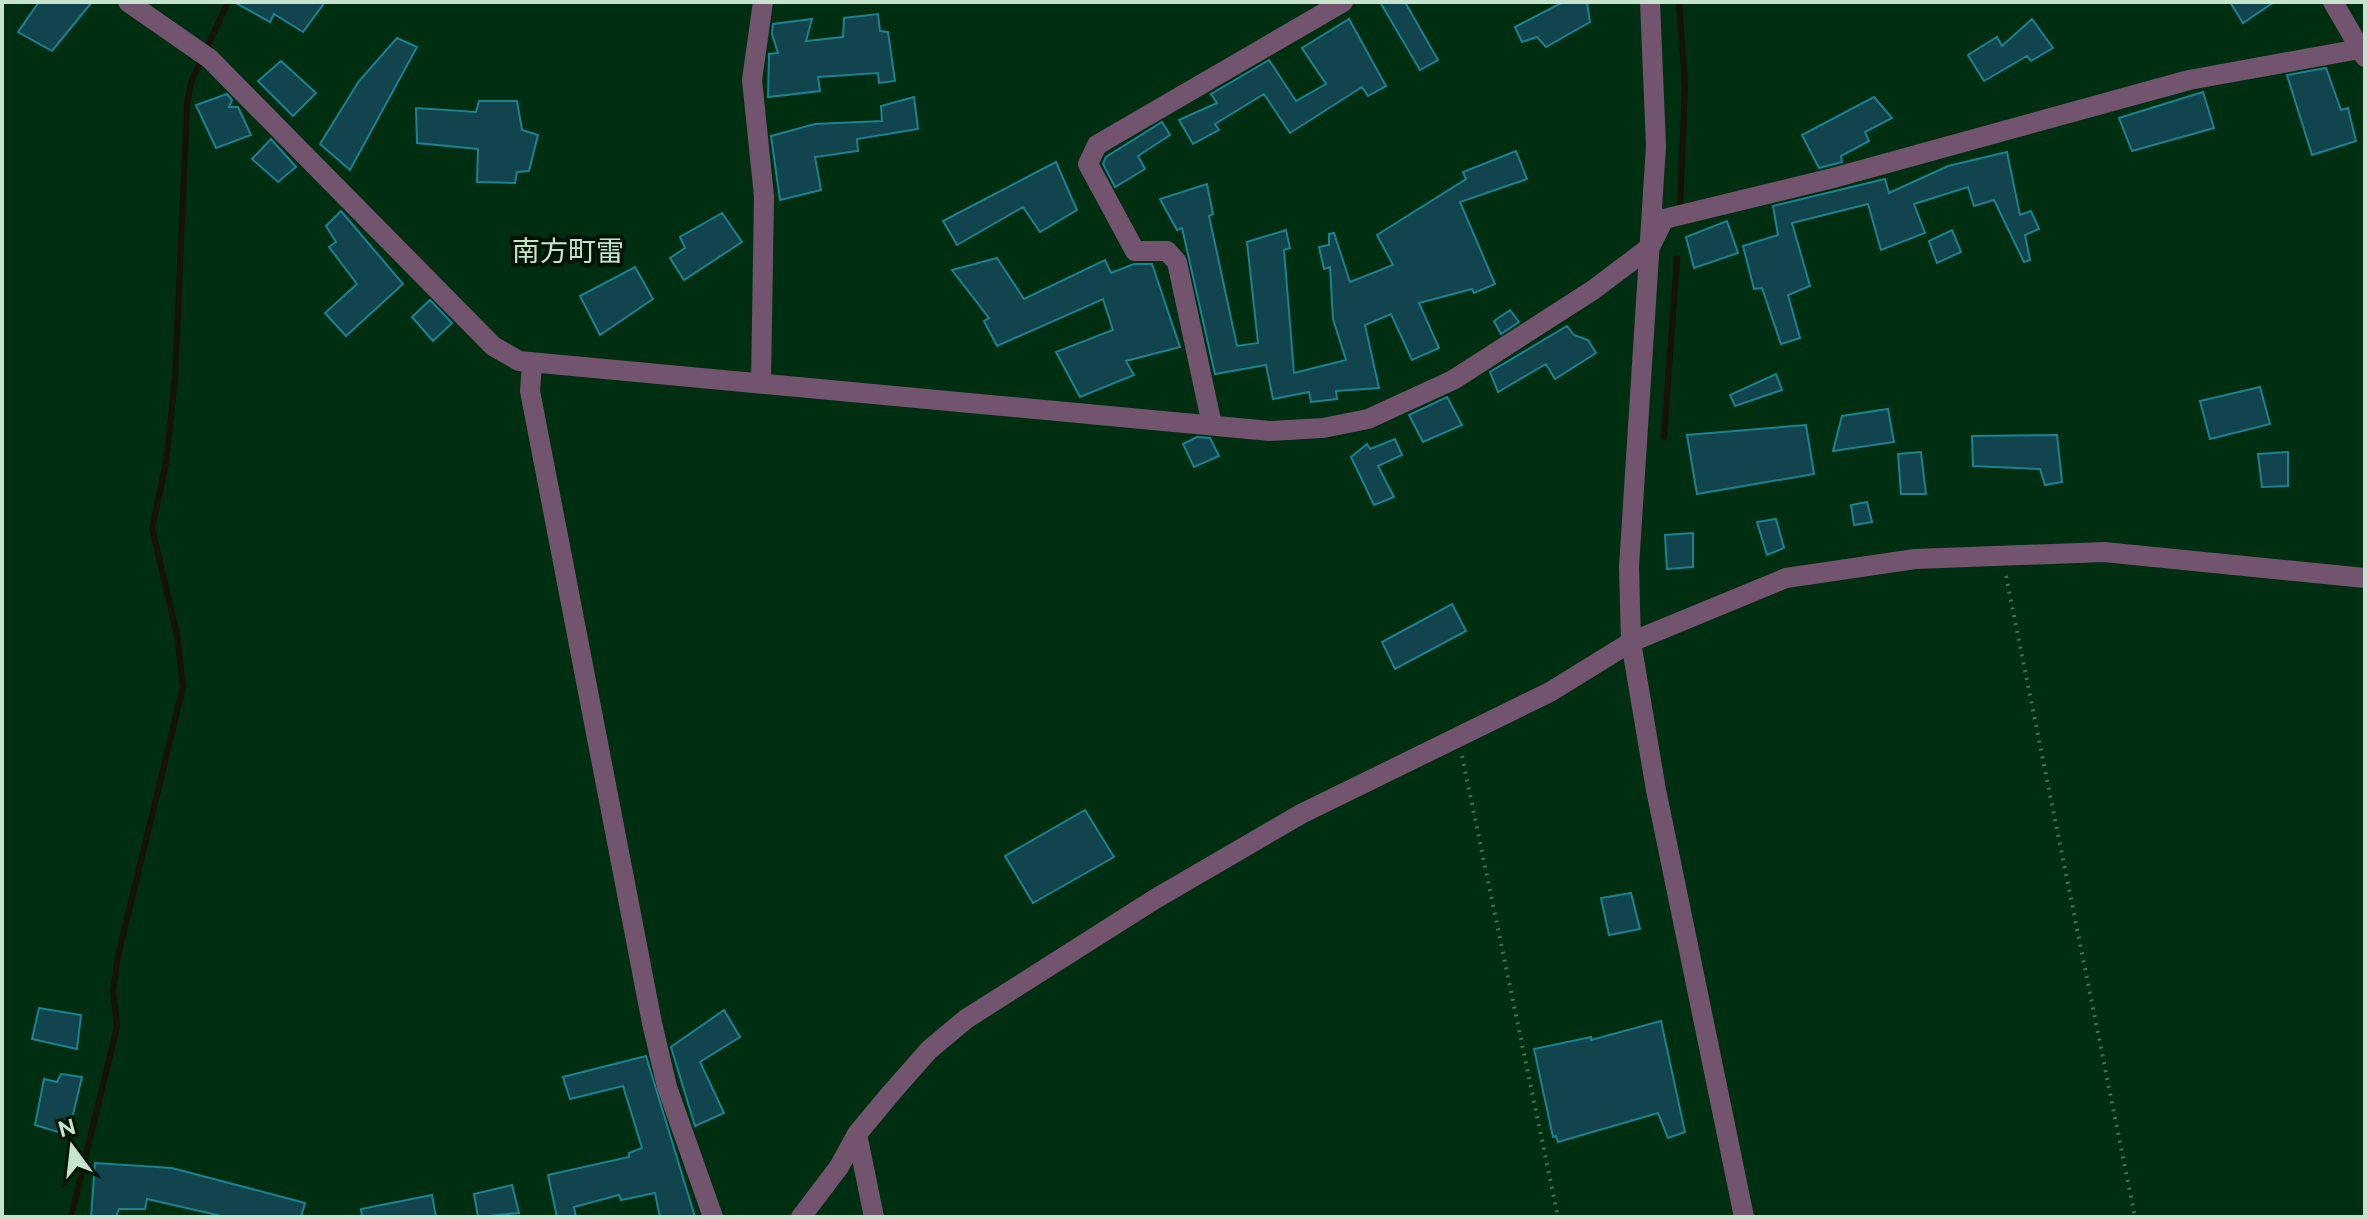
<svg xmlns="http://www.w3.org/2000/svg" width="2367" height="1219" font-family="Raleway,'Noto Sans JP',sans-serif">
<rect width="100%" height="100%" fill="#002e11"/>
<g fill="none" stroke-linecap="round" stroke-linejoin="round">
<path stroke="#161206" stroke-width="6" d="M 1679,2 L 1685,87 L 1680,206
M 1664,437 L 1677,258
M 71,1217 L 117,1027 L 113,991 L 118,956 L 183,687 L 177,635 L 152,528 L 166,463 L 175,379 L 187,105 L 191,82 L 228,2"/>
</g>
<path fill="#11444c" stroke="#1d8191" stroke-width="2" d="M 39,2 L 92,2 L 52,51 L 18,32 Z
M 234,2 L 325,2 L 303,32 L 274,14 L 270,22 Z
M 1380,2 L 1405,2 L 1438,60 L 1420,70 Z
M 1563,2 L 1587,2 L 1590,22 L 1546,47 L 1537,37 L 1522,42 L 1515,27 Z
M 2230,2 L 2274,2 L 2243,23 Z
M 878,14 L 880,31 L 888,32 L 895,81 L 879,83 L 878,73 L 818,77 L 820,91 L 768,97 L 769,54 L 778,53 L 772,34 L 773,24 L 812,19 L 806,41 L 843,37 L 844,18 Z
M 1349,19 L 1386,86 L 1368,96 L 1362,87 L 1290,133 L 1264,94 L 1215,124 L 1219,130 L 1193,144 L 1179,120 L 1217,103 L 1211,94 L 1269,60 L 1296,101 L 1326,84 L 1302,48 Z
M 2032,19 L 2053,48 L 2031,61 L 2027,56 L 1984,81 L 1968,55 L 1997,37 L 2002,46 Z
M 397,38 L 417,47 L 350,170 L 320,144 L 359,81 Z
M 281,61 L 316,93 L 293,116 L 258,81 Z
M 2326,68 L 2341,110 L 2348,108 L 2356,141 L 2312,155 L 2287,75 Z
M 2203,92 L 2214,128 L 2132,151 L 2119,118 Z
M 227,94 L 232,100 L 229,107 L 238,107 L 251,135 L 216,148 L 196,105 Z
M 914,97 L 918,129 L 857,139 L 858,151 L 815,157 L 821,190 L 780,200 L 771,136 L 815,124 L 882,121 L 881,106 Z
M 1874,97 L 1892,118 L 1865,132 L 1869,141 L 1841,156 L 1842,162 L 1819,168 L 1802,135 Z
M 479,101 L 517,101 L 522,130 L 538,135 L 529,171 L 517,172 L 515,183 L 477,182 L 478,149 L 417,143 L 416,108 L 476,112 Z
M 1162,122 L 1170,135 L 1138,156 L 1145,169 L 1115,187 L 1103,164 L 1106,157 Z
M 271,139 L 296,167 L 278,182 L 252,159 Z
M 1516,151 L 1527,179 L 1460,202 L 1495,284 L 1474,293 L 1472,289 L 1419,303 L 1439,348 L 1412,360 L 1391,314 L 1365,325 L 1379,388 L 1336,391 L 1337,399 L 1311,402 L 1309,392 L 1273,399 L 1266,365 L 1215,374 L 1182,228 L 1177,230 L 1160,199 L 1207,184 L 1213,214 L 1209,216 L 1237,346 L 1258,343 L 1247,242 L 1286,230 L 1290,248 L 1284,250 L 1294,373 L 1346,360 L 1333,319 L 1330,267 L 1324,269 L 1319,247 L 1329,245 L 1329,234 L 1334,233 L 1350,282 L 1393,265 L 1377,235 L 1466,179 L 1463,172 Z
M 2007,152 L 2020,215 L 2031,211 L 2039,229 L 2025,235 L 2030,260 L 2024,262 L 1994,200 L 1974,206 L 1968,187 L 1914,204 L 1925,233 L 1881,250 L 1868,204 L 1792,223 L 1810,286 L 1788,295 L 1800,338 L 1781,344 L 1762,288 L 1754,289 L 1743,246 L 1778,235 L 1773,206 L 1885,179 L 1889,193 L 1948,166 Z
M 1056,162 L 1077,210 L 1040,232 L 1023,207 L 957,245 L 943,221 Z
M 341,211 L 403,284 L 346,336 L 325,313 L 357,284 L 329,247 L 336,242 L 326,226 Z
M 722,213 L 742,242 L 684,280 L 670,258 L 685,248 L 680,237 Z
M 1727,221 L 1738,253 L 1694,268 L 1686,237 Z
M 1952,230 L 1961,252 L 1937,263 L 1929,241 Z
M 997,258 L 1024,299 L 1105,260 L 1111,273 L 1134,264 L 1152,264 L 1180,347 L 1126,361 L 1134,375 L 1080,397 L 1056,352 L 1113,330 L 1103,299 L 997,346 L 984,321 L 989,318 L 952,270 Z
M 635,267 L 653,299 L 600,335 L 580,296 Z
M 430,300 L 452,323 L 433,341 L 412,317 Z
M 1510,310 L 1519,322 L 1501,334 L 1494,321 Z
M 1567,326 L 1574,335 L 1588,340 L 1596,353 L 1555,379 L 1546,364 L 1498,392 L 1490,372 Z
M 1776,374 L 1782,390 L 1735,406 L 1730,395 Z
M 2260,387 L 2270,424 L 2210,439 L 2200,401 Z
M 1447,397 L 1462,425 L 1423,442 L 1409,415 Z
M 1888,409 L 1894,442 L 1833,451 L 1842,416 Z
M 1806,425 L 1814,474 L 1697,494 L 1687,435 Z
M 2057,435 L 2062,482 L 2045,485 L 2040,469 L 1973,466 L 1972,436 Z
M 1197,437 L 1210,438 L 1219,456 L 1194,467 L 1183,444 Z
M 1395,439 L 1402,455 L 1378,466 L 1394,497 L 1374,505 L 1351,457 L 1367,444 L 1370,449 Z
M 1921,452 L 1926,494 L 1901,494 L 1898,454 Z
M 2288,452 L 2288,486 L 2262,487 L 2258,454 Z
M 1867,502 L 1872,522 L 1854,525 L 1851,505 Z
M 1776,519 L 1784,548 L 1767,555 L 1757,522 Z
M 1693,533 L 1693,567 L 1667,569 L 1665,535 Z
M 1452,604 L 1466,631 L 1395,669 L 1382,642 Z
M 1085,810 L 1114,857 L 1033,903 L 1005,856 Z
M 1631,893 L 1640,929 L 1609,935 L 1601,898 Z
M 39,1008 L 81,1015 L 77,1049 L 32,1039 Z
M 724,1010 L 740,1037 L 700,1062 L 724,1113 L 695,1126 L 671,1047 Z
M 1661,1021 L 1685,1132 L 1668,1138 L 1658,1113 L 1558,1142 L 1556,1136 L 1553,1137 L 1534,1049 L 1591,1037 L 1591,1040 Z
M 646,1056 L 695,1217 L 660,1217 L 655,1193 L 621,1200 L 619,1195 L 574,1207 L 576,1217 L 557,1217 L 548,1175 L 629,1157 L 629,1153 L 642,1148 L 623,1086 L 570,1099 L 563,1077 Z
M 61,1074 L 82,1077 L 68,1135 L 35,1125 L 44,1079 L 57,1082 Z
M 95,1163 L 172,1168 L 305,1203 L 301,1217 L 226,1217 L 147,1199 L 145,1209 L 119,1209 L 116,1217 L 91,1217 Z
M 512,1185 L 519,1213 L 478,1217 L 474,1194 Z
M 432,1195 L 436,1217 L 362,1217 L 361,1209 Z"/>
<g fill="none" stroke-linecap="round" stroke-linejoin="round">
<path stroke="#466f54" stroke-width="4" stroke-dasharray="2 6" stroke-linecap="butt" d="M 2006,576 L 2135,1217
M 1462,756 L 1558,1217"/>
<path stroke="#72546e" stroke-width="20" d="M 128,2 L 210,59 L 493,346 L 519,361 L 1270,431 L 1323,428 L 1368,419 L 1453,380 L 1593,290 L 1650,247 L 1664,219 L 1833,178 L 2189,80 L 2365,48
M 1650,2 L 1656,146 L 1629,567 L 1631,642 L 1656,790 L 1744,1217
M 2333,2 L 2365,57
M 532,364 L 530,391 L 652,1023 L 667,1087 L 713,1217
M 761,383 L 764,196 L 752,80 L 763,2
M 1212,425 L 1177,262 L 1167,251 L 1135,251 L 1088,164 L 1097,145 L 1343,2
M 857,1134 L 874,1217
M 801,1217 L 839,1167 L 857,1134 L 892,1092 L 929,1050 L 966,1019 L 1155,899 L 1301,814 L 1550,692 L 1631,642 L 1786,578 L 1915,559 L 2104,552 L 2365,578"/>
</g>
<g text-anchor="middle" stroke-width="8" stroke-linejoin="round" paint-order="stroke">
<g font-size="28" fill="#c6e4cd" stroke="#001305">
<text x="568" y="261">南方町雷</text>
</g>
</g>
<rect width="2367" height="1219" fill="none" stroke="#c6e4cd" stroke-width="8"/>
<g transform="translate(72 1147) rotate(345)" stroke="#001305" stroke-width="6" paint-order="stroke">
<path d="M0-6L14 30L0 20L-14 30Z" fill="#c6e4cd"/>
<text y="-12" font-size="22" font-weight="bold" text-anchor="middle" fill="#c6e4cd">N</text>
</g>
</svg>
